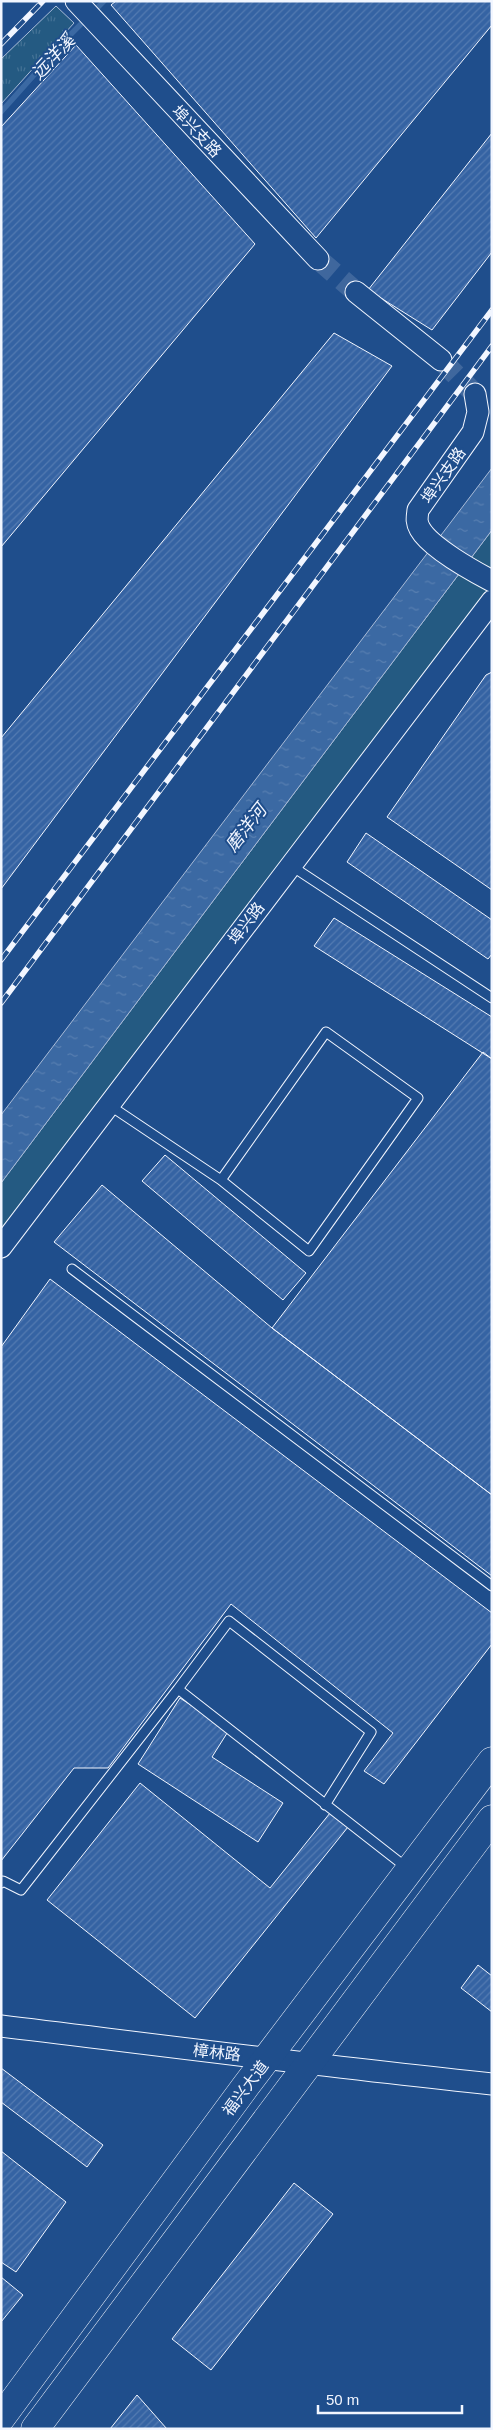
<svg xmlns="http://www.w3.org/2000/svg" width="493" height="2430" font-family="Helvetica,'Noto Sans SC',sans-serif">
<defs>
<pattern id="grass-tufts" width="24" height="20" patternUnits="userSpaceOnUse" patternTransform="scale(1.25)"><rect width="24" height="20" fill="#245a82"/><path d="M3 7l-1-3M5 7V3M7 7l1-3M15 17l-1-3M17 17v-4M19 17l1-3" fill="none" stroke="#447295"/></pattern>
<pattern id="water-ripples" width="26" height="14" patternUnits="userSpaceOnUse" patternTransform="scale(1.25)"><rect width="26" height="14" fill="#3b69a3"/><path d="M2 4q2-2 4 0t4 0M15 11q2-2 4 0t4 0" fill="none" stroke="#587fb1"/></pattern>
<pattern id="building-hatch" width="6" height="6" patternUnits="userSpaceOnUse" patternTransform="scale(1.25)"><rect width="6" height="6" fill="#3563a3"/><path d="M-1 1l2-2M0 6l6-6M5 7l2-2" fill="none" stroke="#537ab1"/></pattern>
</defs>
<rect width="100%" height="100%" fill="#1f4e8c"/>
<path fill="url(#grass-tufts)" stroke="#a8bbd7" d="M 56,6 L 74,23 L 1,104 L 1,59 Z"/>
<path fill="#245a82" stroke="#a8bbd7" d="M 492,530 L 492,594 L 1,1238 L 1,1183 Z"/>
<path fill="url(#water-ripples)" stroke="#a8bbd7" d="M 492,468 L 492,530 L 1,1183 L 1,1115 Z"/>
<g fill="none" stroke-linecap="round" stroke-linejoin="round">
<path stroke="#3b69a3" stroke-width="5.5" d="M 1,112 L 68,37 L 104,1"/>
</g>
<path fill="url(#building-hatch)" stroke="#f2f6ff" d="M 116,1 L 492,1 L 492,25 L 316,238 L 111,5 Z
M 76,45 L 255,244 L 1,547 L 1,127 Z
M 492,133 L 492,252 L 432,330 L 368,290 Z
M 334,333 L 392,366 L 1,889 L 1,738 Z
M 492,672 L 492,890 L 387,817 L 486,675 Z
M 366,833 L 492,920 L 492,954 L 488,959 L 347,862 Z
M 334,918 L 492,1017 L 492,1059 L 314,946 Z
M 483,1052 L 492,1059 L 492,1495 L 272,1328 Z
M 165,1155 L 306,1273 L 283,1300 L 142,1181 Z
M 102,1185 L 272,1328 L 492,1495 L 492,1576 L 54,1242 Z
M 50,1279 L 492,1613 L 492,1644 L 384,1784 L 364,1771 L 393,1733 L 231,1604 L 108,1768 L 74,1768 L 1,1861 L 1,1347 Z
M 180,1698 L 229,1730 L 212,1757 L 283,1803 L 258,1842 L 138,1764 Z
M 140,1783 L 270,1888 L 330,1813 L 348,1827 L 195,2018 L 47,1900 Z
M 478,1965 L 492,1976 L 492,2012 L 461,1988 Z
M 1,2068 L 103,2145 L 87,2167 L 1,2102 Z
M 1,2151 L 66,2202 L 16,2272 L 1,2262 Z
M 294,2183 L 333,2214 L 211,2370 L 172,2339 Z
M 1,2277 L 23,2295 L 1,2322 Z
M 137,2395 L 167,2429 L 110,2429 Z"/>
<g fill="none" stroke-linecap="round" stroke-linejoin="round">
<path stroke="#3f679d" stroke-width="21" stroke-dasharray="21 11" stroke-linecap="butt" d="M 318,259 L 356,292
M 441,360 L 475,394"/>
<g stroke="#f2f6ff" stroke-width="11">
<path id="service" d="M 290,865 L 492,998
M 326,1032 L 418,1098 L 309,1251 L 221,1180 Z
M 109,1105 L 221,1180
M 72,1269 L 492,1586
M 178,1689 L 229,1621 L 371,1732 L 325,1805
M 1,1883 L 3,1881 L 21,1890 L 178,1689 L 407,1868"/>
</g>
<g stroke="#f2f6ff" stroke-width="23">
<path id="tertiary" d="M 76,1 L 318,259
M 356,292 L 441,360
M 475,394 L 478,412 L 473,432 L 418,510 C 417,518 416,522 420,529 C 430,547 473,571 492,581
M 1,1247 L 492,601
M 1,2026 C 165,2046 328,2067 492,2084"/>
</g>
<g stroke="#f2f6ff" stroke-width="29">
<path id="primary" d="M 1,2418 L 245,2087 L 492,1761
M 35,2429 L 492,1819"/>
</g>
<use href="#service" stroke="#1f4e8c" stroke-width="9"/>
<use href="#tertiary" stroke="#1f4e8c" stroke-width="21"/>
<use href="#primary" stroke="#1f4e8c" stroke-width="28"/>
<g stroke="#f2f6ff" stroke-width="5.5">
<path id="rail" d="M 1,44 L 43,1
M 1,960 L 492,310
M 1,1003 L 492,346"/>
</g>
<use href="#rail" stroke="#1f4e8c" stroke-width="4" stroke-dasharray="11" stroke-linecap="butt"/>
</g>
<g text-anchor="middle" stroke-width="4" stroke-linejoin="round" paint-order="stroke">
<g font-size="16" fill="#f2f6ff" stroke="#1f4e8c">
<text transform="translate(197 131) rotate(47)" y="6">埠兴支路</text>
<text transform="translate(443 475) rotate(-55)" y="6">埠兴支路</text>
<text transform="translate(246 923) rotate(-53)" y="6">埠兴路</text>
<text transform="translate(217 2052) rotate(6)" y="6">樟林路</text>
<text transform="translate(245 2088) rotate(-53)" y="6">福兴大道</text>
</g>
<g font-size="18" font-style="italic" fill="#f2f6ff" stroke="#1f4e8c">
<text transform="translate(53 57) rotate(-47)" y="6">远洋溪</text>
<text transform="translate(246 828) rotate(-52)" y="6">磨洋河</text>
</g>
</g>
<rect width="493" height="2430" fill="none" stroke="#f2f6ff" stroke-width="5"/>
<path d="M318 2405v8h144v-8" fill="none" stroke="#f2f6ff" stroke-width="2.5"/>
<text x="326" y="2405" font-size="15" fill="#f2f6ff" stroke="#1f4e8c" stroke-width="4" paint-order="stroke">50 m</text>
</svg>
